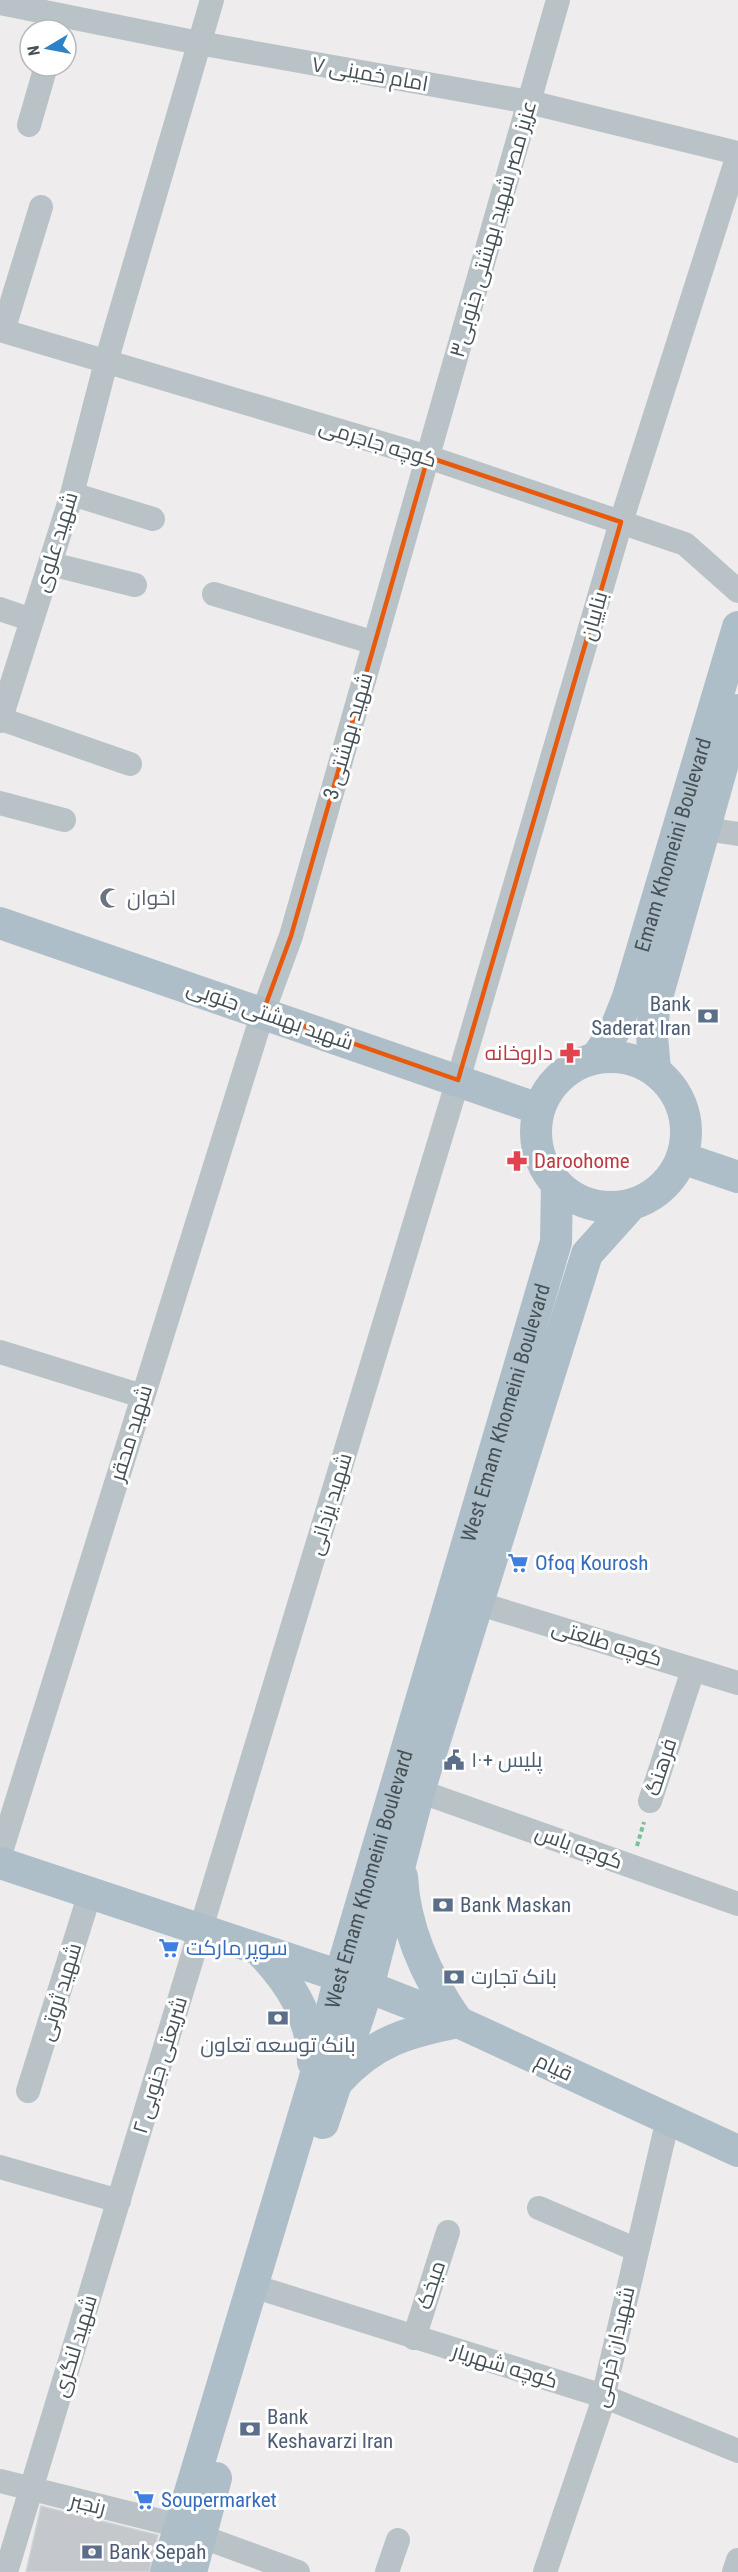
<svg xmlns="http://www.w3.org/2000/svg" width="738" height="2572" font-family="'Roboto Condensed',Cairo,sans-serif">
<rect width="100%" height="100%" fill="#eeecec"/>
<path fill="#c4c7cb" stroke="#d0d3d7" stroke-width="1.5" d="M 41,2506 L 158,2535 L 149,2572 L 26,2572 Z"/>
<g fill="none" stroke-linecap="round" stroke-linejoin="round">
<path stroke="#7ac296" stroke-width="4" stroke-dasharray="4.5 3" stroke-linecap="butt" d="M 637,1846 L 644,1822"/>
<path stroke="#b8c2c7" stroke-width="24" d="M 0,3 L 199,43 L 529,102 L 738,153
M 29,125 L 46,66
M 0,330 L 428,457 L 685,544 L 738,591
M 3,331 L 41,207
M 72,494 L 153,519
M 51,564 L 135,585
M 214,594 L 375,643
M 0,609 L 32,620
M 1,719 L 130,764
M 0,721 L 72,494 L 106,362 L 212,0
M 0,803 L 64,820
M 705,829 L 738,834
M 0,1352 L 142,1396
M 477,1603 L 738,1683
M 419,1791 L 738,1904
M 650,1801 L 693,1670
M 0,1855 L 263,1012 L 291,936 L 558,0
M 28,2091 L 90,1893
M 0,2167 L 119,2201
M 539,2208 L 637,2250
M 269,2291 L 603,2396 L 738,2451
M 414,2338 L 448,2232
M 0,2481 L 180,2526
M 200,2536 L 298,2572
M 6,2572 L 458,1080 L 621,522 L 738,155
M 387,2572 L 398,2540
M 545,2572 L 600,2410 L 668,2119
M 734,2572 L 738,2560"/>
<g stroke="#aebec8" stroke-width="32">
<path d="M 0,923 L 539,1109"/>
<circle cx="611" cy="1132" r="75"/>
<path id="s1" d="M 596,1058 L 615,1030 L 628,997 L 738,627"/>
<path d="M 655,1070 L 652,1036 L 654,1008 L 738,710"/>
<path d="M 682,1158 L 738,1177"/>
<path d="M 0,1863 L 340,1976 L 458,2022 L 738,2151"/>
<path d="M 258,1949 C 289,1981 312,2015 313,2062"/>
<path d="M 338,2081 C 373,2042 407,2032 458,2022 C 427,1978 405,1931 402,1877"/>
<path d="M 323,2123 L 368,1987 L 419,1791 L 587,1254 L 631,1205"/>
<path id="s2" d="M 166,2572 L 314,2081 L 340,1976 L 556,1242 L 557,1184"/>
<path d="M 191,2572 L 216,2478"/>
</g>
</g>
<path fill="none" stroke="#e8590c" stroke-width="4.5" stroke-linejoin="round" d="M 428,457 L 621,522 L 458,1080 L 263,1012 L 291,936 Z"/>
<defs>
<g id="mosque-bare" transform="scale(1.62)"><path d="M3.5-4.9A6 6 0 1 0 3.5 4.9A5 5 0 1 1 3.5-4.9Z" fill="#6b7280" stroke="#fff" stroke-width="2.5" paint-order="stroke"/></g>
<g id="bank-bare" transform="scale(1.62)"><path d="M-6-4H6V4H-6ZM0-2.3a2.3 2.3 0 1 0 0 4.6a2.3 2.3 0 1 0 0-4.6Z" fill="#5c6f8a" stroke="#fff" stroke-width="2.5" paint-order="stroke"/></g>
<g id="pharmacy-bare" transform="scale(1.62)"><path d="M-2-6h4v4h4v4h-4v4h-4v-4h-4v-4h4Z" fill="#e0444e" stroke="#fff" stroke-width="2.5" paint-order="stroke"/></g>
<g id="supermarket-bare" transform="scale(1.62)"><path d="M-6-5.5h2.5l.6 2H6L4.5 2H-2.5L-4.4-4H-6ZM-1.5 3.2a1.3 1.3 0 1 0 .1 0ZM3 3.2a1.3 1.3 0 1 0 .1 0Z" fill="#3f7fe0" stroke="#fff" stroke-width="2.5" paint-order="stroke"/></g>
<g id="civic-bare" transform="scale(1.62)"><path d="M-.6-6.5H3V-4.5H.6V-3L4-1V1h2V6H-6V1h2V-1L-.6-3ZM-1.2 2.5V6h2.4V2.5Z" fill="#5c6f8a" stroke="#fff" stroke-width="2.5" paint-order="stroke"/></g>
</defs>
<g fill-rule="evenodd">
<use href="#mosque-bare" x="110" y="898"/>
<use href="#bank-bare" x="708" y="1016"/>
<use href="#pharmacy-bare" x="570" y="1053"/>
<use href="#pharmacy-bare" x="517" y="1161"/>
<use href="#supermarket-bare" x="518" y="1563"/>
<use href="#civic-bare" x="454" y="1760"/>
<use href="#bank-bare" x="443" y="1905"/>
<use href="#supermarket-bare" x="169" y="1948"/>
<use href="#bank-bare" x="454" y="1977"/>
<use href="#bank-bare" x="278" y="2018"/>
<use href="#bank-bare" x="250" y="2429"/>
<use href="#supermarket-bare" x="144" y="2500"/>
<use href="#bank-bare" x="92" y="2552"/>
</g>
<g text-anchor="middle" stroke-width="6" stroke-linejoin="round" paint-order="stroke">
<g font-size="21" fill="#465157" stroke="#fff">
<text transform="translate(370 74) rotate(10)" y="7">امام خمینی ۷</text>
<text transform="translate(493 229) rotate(-74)" y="7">عزیز مصر شهید بهشتی جنوبی۳</text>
<text transform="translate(378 443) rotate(17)" y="7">کوچه جاجرمی</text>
<text transform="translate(56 542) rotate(-73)" y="7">شهید علوی</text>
<text transform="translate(594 616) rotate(-74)" y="7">بناییان</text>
<text transform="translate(348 736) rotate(-74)" y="7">شهید بهشتی 3</text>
<text dy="7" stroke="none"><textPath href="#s1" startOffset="228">Emam Khomeini Boulevard</textPath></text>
<text transform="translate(270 1015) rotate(19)" y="7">شهید بهشتی جنوبی</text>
<text dy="7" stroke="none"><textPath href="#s2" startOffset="1208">West Emam Khomeini Boulevard</textPath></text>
<text transform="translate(131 1433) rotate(-73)" y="7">شهید محقر</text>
<text transform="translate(330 1504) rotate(-73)" y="7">شهید یزدانی</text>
<text transform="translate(607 1643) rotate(17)" y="7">کوچه طلعتی</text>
<text transform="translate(661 1767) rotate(-72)" y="7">فرهنگ</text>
<text transform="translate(579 1847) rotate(20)" y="7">کوچه یاس</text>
<text dy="7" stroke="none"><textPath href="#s2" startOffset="722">West Emam Khomeini Boulevard</textPath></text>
<text transform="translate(60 1992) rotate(-73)" y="7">شهید ثروتی</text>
<text transform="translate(160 2065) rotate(-73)" y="7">شریعتی جنوبی ۲</text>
<text transform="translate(554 2067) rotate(25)" y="7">قیام</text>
<text transform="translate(431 2285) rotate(-72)" y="7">میخک</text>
<text transform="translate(75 2346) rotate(-73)" y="7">شهید لنگری</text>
<text transform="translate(614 2347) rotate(-77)" y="7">شهیدان خرمی</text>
<text transform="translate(505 2366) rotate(17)" y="7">کوچه شهریار</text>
<text transform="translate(88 2504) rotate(14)" y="7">رنجبر</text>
</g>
<g font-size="21" fill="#5b616d" stroke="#fff" text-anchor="start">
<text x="127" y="905">اخوان</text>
</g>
<g font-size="21" fill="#4e5e75" stroke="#fff" text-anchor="start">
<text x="691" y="1011" text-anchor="end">Bank<tspan x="691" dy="24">Saderat Iran</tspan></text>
<text x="471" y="1767">پلیس +۱۰</text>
<text x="460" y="1912">Bank Maskan</text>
<text x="471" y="1984">بانک تجارت</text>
<text x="278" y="2052" text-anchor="middle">بانک توسعه تعاون</text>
<text x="267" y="2424">Bank<tspan x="267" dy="24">Keshavarzi Iran</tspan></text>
<text x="109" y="2559">Bank Sepah</text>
</g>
<g font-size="21" fill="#be3a42" stroke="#fff" text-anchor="end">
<text x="553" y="1060">داروخانه</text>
<text x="534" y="1168" text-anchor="start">Daroohome</text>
</g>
<g font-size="21" fill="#366cbe" stroke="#fff" text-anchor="start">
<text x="535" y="1570">Ofoq Kourosh</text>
<text x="186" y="1955">سوپر مارکت</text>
<text x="161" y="2507">Soupermarket</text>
</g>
</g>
<g transform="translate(48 48) rotate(260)"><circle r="28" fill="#ffffff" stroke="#b5b9bc" stroke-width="1.5"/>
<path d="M0-4.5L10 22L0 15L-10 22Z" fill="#2d82c7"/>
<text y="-9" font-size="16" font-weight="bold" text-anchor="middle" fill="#465157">N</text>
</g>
</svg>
